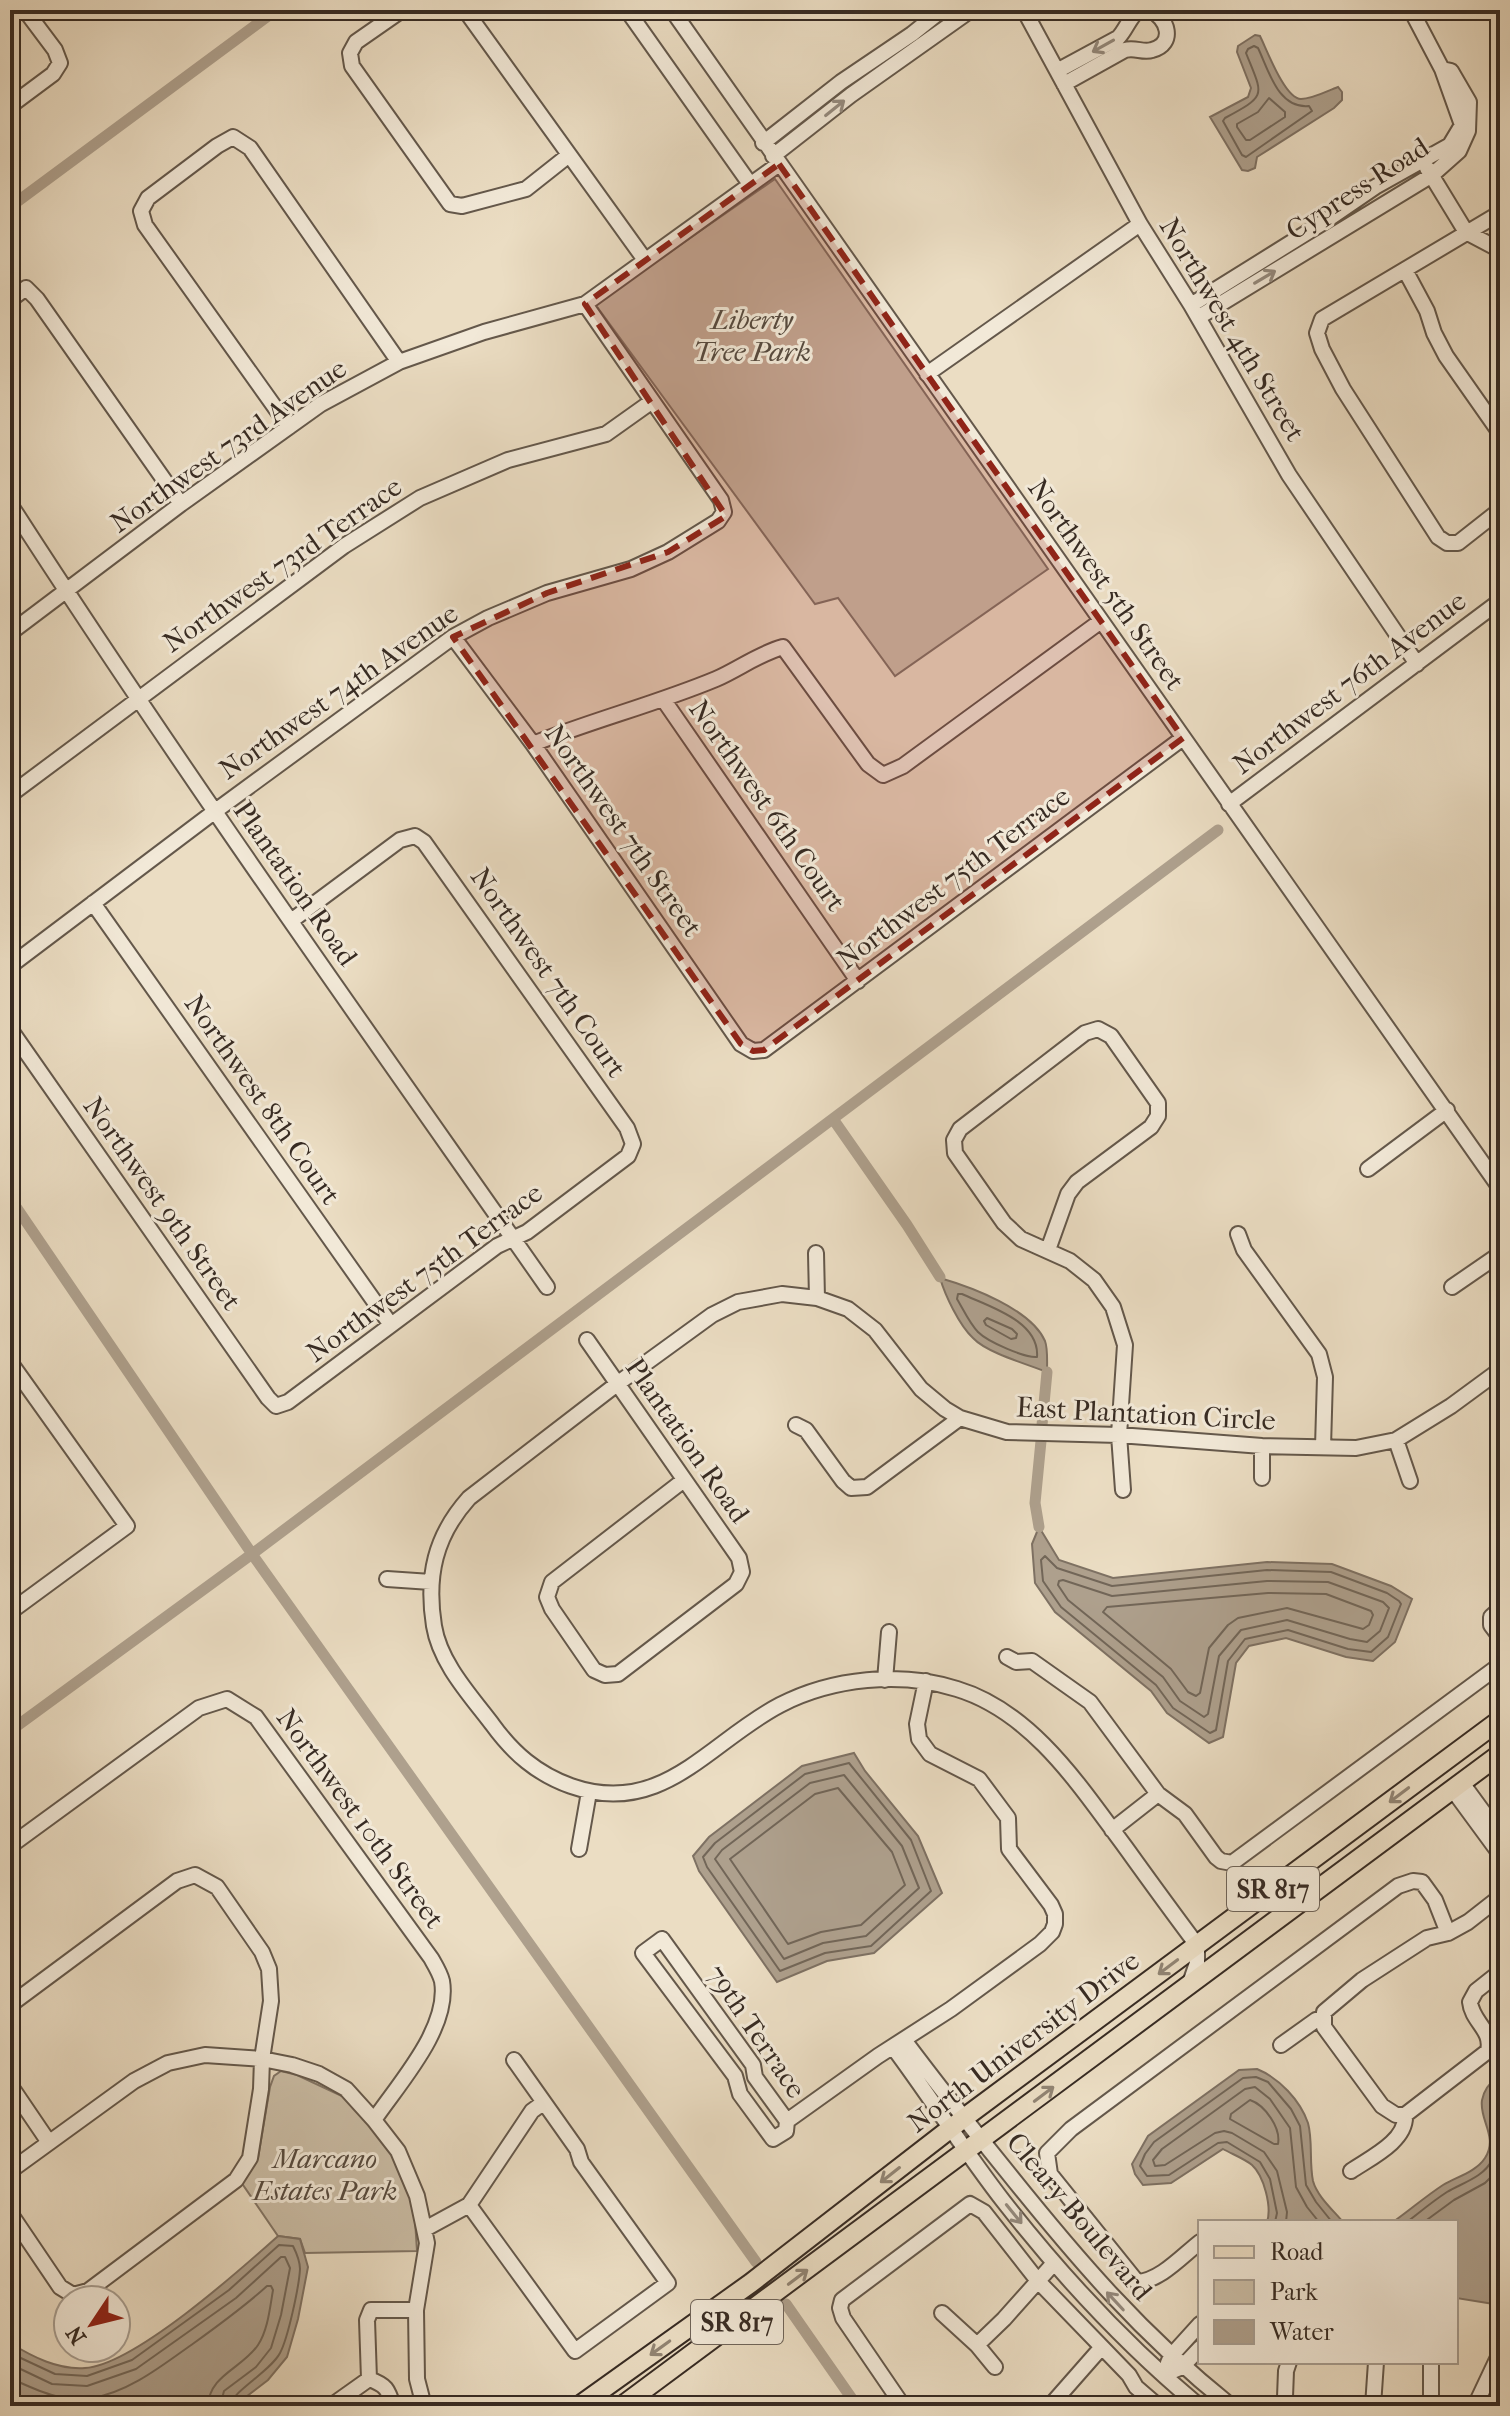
<svg xmlns="http://www.w3.org/2000/svg" width="1510" height="2416" font-family="'IM FELL French Canon',serif">
<rect width="100%" height="100%" fill="#ebddc3"/>
<filter id="stains"><feTurbulence type="fractalNoise" baseFrequency=".0025" numOctaves="4"/><feColorMatrix values="0 0 0 0 .2 0 0 0 0 .09 0 0 0 0 .02 0 0 0 .5 -.17"/></filter>
<radialGradient id="worn" r=".72"><stop offset=".6" stop-color="#630" stop-opacity="0"/><stop offset="1" stop-color="#630" stop-opacity=".3"/></radialGradient>
<path fill="#ccbfa8" stroke="#827566" stroke-width="2" d="M 775,179 L 1048,569 L 895,676 L 838,598 L 815,604 L 595,304 Z
M 281,2071 L 297,2075 L 344,2097 L 379,2129 L 408,2181 L 415,2220 L 417,2251 L 305,2253 L 300,2239 L 278,2236 L 241,2182 L 258,2158 L 270,2087 L 274,2076 Z"/>
<path fill="#aea08d" stroke="#7e7163" stroke-width="2" d="M 1255,35 L 1260,36 C 1267,50 1285,99 1301,99 C 1313,99 1327,91 1338,87 L 1342,92 L 1342,100 L 1334,108 L 1257,157 L 1255,168 L 1248,171 L 1242,170 L 1210,117 L 1248,97 L 1251,88 L 1237,52 L 1238,46 Z
M 940,1278 C 971,1287 1031,1309 1045,1341 C 1048,1349 1047,1363 1047,1372 C 1027,1364 987,1353 973,1338 C 959,1325 945,1295 940,1278 Z
M 1039,1527 L 1059,1560 L 1113,1578 L 1267,1562 L 1332,1564 L 1391,1586 L 1412,1599 L 1395,1642 L 1373,1661 L 1346,1657 L 1286,1638 L 1249,1646 L 1236,1663 L 1223,1737 L 1209,1743 L 1167,1713 L 1151,1691 L 1055,1612 L 1035,1583 L 1032,1544 Z
M 854,1753 L 865,1771 L 918,1836 L 942,1893 L 874,1953 L 827,1961 L 777,1982 L 699,1871 L 693,1856 L 709,1837 L 802,1766 Z
M 1257,2069 C 1279,2078 1300,2100 1308,2123 C 1313,2141 1309,2162 1313,2181 C 1317,2196 1333,2210 1343,2222 L 1267,2222 C 1272,2207 1264,2176 1252,2165 C 1245,2159 1232,2154 1223,2149 L 1171,2183 L 1143,2185 L 1135,2174 L 1132,2164 L 1148,2136 L 1239,2070 Z
M 1500,2074 L 1500,2305 L 1456,2298 L 1456,2222 L 1393,2222 C 1410,2210 1426,2196 1443,2185 C 1456,2177 1476,2172 1485,2158 C 1504,2128 1458,2108 1500,2074 Z
M 278,2236 L 300,2239 L 308,2267 L 298,2319 L 287,2357 L 268,2380 L 234,2406 L 10,2406 L 10,2343 C 33,2357 58,2370 85,2368 C 134,2365 240,2270 278,2236 Z"/>
<g fill="none" stroke-linecap="round" stroke-linejoin="round">
<path stroke="#726658" stroke-width="2" d="M 1254,46 L 1258,48 C 1269,71 1278,109 1309,106 L 1312,111 L 1246,157 L 1242,155 L 1223,121 L 1225,118 C 1268,95 1263,96 1246,53 L 1248,49 Z
M 1269,98 L 1285,112 L 1285,117 L 1250,140 L 1246,140 L 1237,127 L 1237,124 L 1258,112 Z
M 958,1294 L 962,1294 C 988,1306 1040,1321 1037,1357 C 1025,1358 988,1342 978,1332 C 970,1324 963,1309 957,1299 Z
M 987,1318 L 1012,1329 L 1017,1334 L 1016,1338 L 1011,1339 L 986,1325 L 984,1321 Z
M 1045,1556 L 1057,1568 L 1112,1586 L 1267,1570 L 1331,1572 L 1387,1593 L 1399,1601 L 1401,1604 L 1388,1637 L 1371,1652 L 1348,1649 L 1288,1630 L 1245,1639 L 1228,1661 L 1216,1730 L 1210,1733 L 1173,1708 L 1156,1685 L 1061,1607 L 1043,1581 L 1041,1560 Z
M 1063,1580 L 1112,1596 L 1267,1581 L 1328,1582 L 1383,1602 L 1389,1608 L 1380,1631 L 1367,1642 L 1350,1639 L 1287,1620 L 1241,1630 L 1219,1656 L 1208,1714 L 1204,1717 L 1180,1701 L 1163,1677 L 1068,1600 L 1058,1585 L 1059,1581 Z
M 1268,1593 L 1326,1594 L 1371,1611 L 1373,1615 L 1369,1625 L 1363,1629 L 1287,1608 L 1238,1618 L 1228,1625 L 1209,1648 L 1200,1693 L 1196,1696 L 1188,1692 L 1171,1669 L 1103,1612 L 1107,1607 Z
M 849,1763 L 911,1840 L 931,1891 L 871,1946 L 825,1953 L 780,1971 L 707,1867 L 703,1857 L 715,1843 L 805,1774 Z
M 844,1775 L 902,1846 L 919,1888 L 866,1936 L 823,1943 L 784,1959 L 715,1859 L 722,1850 L 810,1783 Z
M 838,1788 L 892,1852 L 905,1885 L 861,1925 L 821,1932 L 788,1944 L 730,1859 L 815,1794 Z
M 1250,2100 C 1265,2105 1281,2128 1278,2144 L 1274,2144 L 1230,2119 L 1231,2114 Z
M 1275,2222 L 1277,2213 L 1270,2179 L 1260,2162 L 1227,2142 L 1218,2143 L 1169,2175 L 1147,2176 L 1140,2166 L 1145,2154 L 1154,2142 L 1243,2078 L 1256,2077 L 1268,2082 L 1291,2109 L 1300,2126 L 1306,2185 L 1316,2202 L 1332,2222
M 1286,2222 L 1287,2212 L 1277,2171 L 1264,2152 L 1232,2133 L 1224,2131 L 1215,2133 L 1165,2165 L 1155,2166 L 1153,2160 L 1162,2149 L 1245,2089 L 1255,2087 L 1270,2099 L 1290,2128 L 1296,2187 L 1307,2207 L 1319,2222
M 1407,2222 C 1420,2212 1433,2201 1447,2192 C 1462,2183 1484,2177 1492,2160 C 1507,2131 1475,2110 1500,2084
M 1424,2222 L 1454,2200 L 1485,2183 L 1500,2168
M 10,2353 L 55,2374 L 87,2376 L 132,2360 L 229,2290 L 279,2245 L 293,2246 C 296,2252 300,2261 300,2269 C 299,2287 288,2338 280,2353 C 270,2372 231,2392 230,2406
M 10,2364 L 52,2384 L 87,2386 L 136,2369 L 236,2298 L 281,2257 L 285,2257 L 290,2268 L 281,2315 L 271,2348 L 256,2367 L 224,2391 L 220,2406
M 10,2378 C 36,2390 63,2403 92,2398 C 130,2392 164,2364 194,2343 C 219,2325 244,2307 267,2286 L 271,2286 L 273,2290 C 270,2307 268,2330 258,2345 C 243,2368 209,2375 208,2406"/>
<path stroke="#aea08d" stroke-width="11" d="M 10,207 L 276,10
M 833,1119 L 907,1225 L 940,1277
M 10,1198 L 252,1554 L 756,2262
M 1042,1425 L 1047,1372
M 1039,1527 L 1035,1503 L 1041,1441
M 10,1731 L 252,1554 L 1218,830
M 786,2304 L 857,2406"/>
<g stroke="#64584b" stroke-width="18">
<path id="minor" d="M 402,10 L 356,42 L 350,53 L 352,66 L 450,204 L 462,206 L 526,189 L 569,155
M 465,10 L 645,260
M 627,10 L 750,184
M 672,10 L 1500,1188
M 1024,10 L 1140,224 L 1191,305 L 1289,475 L 1417,664
M 1497,10 L 1500,16
M 1057,71 L 1118,38 C 1126,30 1130,16 1139,10
M 1064,84 L 1125,50 C 1135,47 1143,53 1152,50 C 1176,44 1168,17 1149,10
M 10,106 L 53,74 L 60,63 L 55,50 L 25,10
M 763,143 L 841,82 L 912,34 L 942,10
M 773,156 L 851,95 L 971,10
M 1427,168 L 1466,232 L 1500,250
M 1500,213 L 1322,319 L 1317,333 L 1322,349 L 1343,389 L 1438,537 L 1447,543 L 1458,543 L 1500,510
M 1405,270 L 1427,311 L 1434,333 L 1446,356 L 1500,433
M 10,300 L 26,288 L 37,299 L 181,504
M 1191,305 L 1324,222 L 1375,187 L 1450,145 L 1462,125 L 1442,69 L 1411,10
M 1199,317 L 1432,175 L 1459,151 L 1468,131 L 1469,102 L 1451,71 L 1442,69
M 927,374 L 1140,224
M 289,427 L 145,225 L 141,211 L 148,198 L 217,146 L 233,137 L 250,148 L 399,362
M 10,504 C 181,770 365,1027 547,1287
M 10,633 L 181,504 L 321,404 L 399,362 L 484,332 L 585,304 L 779,164
M 453,637 L 533,744 L 741,1044 L 753,1051 L 764,1050 L 1183,738
M 663,699 L 858,981
M 533,744 C 593,720 656,704 716,679 C 739,669 758,654 783,647 L 868,764 L 883,775 L 903,766 L 1101,621
M 10,795 L 344,546 L 420,498 L 508,460 L 606,434 L 651,402
M 1229,804 L 1500,601
M 93,903 L 391,1325
M 10,966 L 214,812 L 453,637 L 488,618 L 547,593 L 631,569 L 668,552 L 718,521 L 724,512 L 721,500 L 585,304
M 10,1029 L 268,1398 L 276,1406 L 288,1402 L 497,1246 L 527,1232 L 628,1156 L 633,1144 L 627,1128 L 424,842 L 415,836 L 400,840 L 291,921
M 1368,1169 L 1447,1110
M 1238,1234 L 1244,1250 L 1319,1354 L 1325,1377 L 1323,1447
M 1048,1250 L 1068,1194 L 1077,1182 L 1151,1127 L 1158,1116 L 1158,1103 L 1111,1036 L 1098,1029 L 1085,1033 L 960,1129 L 954,1140 L 955,1153 L 1004,1223 L 1021,1239 L 1070,1261 L 1094,1280 L 1113,1307 L 1125,1345 L 1119,1435 L 1123,1490
M 816,1253 L 817,1298 L 782,1294 L 738,1302 L 712,1315 L 617,1384 L 469,1498 C 435,1536 426,1576 434,1626 C 440,1663 470,1695 492,1724 C 513,1753 537,1774 571,1786 C 662,1818 709,1742 780,1705 C 832,1678 901,1671 957,1689 C 1033,1712 1081,1788 1126,1848 C 1149,1880 1173,1913 1197,1945 L 1197,1963 L 1189,1986
M 1452,1287 L 1500,1254
M 817,1298 L 848,1309 L 875,1330 L 921,1389 L 945,1409 L 960,1418 L 1007,1432 L 1119,1435 L 1262,1446 L 1356,1448 L 1396,1440 L 1451,1406 L 1500,1370
M 587,1340 L 739,1558 L 742,1572 L 736,1584 L 618,1674 L 605,1675 L 594,1670 L 552,1609 L 547,1597 L 552,1582 L 684,1480
M 10,1362 L 127,1526 L 10,1612
M 796,1425 L 806,1430 L 843,1481 L 851,1488 L 867,1487 L 960,1418
M 1396,1440 L 1410,1481
M 1262,1478 L 1262,1446
M 387,1579 L 431,1582
M 1500,1609 L 1491,1617 L 1491,1625 L 1500,1637
M 1007,1657 L 1016,1662 L 1032,1661 L 1090,1702 L 1158,1794 L 1185,1814 L 1216,1857 L 1221,1861 L 1232,1863 L 1500,1665
M 885,1680 L 889,1632
M 1462,1783 L 1500,1835
M 1453,1790 L 1500,1854
M 1112,1830 L 1158,1794
M 10,1846 L 199,1708 L 227,1699 L 256,1717 L 431,1958 C 435,1965 440,1973 442,1981 C 450,2028 399,2083 374,2120
M 579,1849 L 589,1792
M 1500,1897 L 1468,1922 L 1448,1933 L 1427,1938 L 1362,1980 L 1324,2012 L 1324,2027 L 1382,2106 L 1396,2115 L 1405,2115 L 1488,2051 C 1493,2030 1472,2022 1470,2002 L 1476,1991 L 1500,1972
M 662,1939 L 753,2065 L 755,2077 L 787,2121 L 786,2131 L 773,2139 L 740,2094 L 735,2076 L 643,1953 Z
M 10,2005 L 177,1881 L 195,1875 L 217,1887 L 262,1952 L 269,1969 L 271,2001 L 262,2059 L 261,2089 L 250,2158 L 236,2180 L 88,2291 L 73,2295 L 60,2287 L 10,2213
M 904,2040 C 937,2084 971,2127 1005,2169 C 1077,2259 1141,2334 1231,2406
M 1281,2045 L 1316,2020 L 1323,2019
M 893,2047 C 931,2098 965,2152 1004,2202 C 1062,2276 1127,2346 1199,2406
M 10,2085 L 48,2141
M 787,2121 L 878,2056 L 951,2009 L 1040,1944 L 1052,1932 L 1055,1924 L 1055,1914 L 1051,1905 L 1009,1849 L 1008,1818 L 979,1779 L 930,1754 L 919,1739 L 917,1724 L 926,1681
M 10,2171 L 134,2081 L 168,2063 L 205,2055 L 262,2059 L 292,2065 L 319,2074 L 346,2089 L 374,2120 L 398,2151 L 417,2196 L 427,2243 L 416,2310 L 417,2379 L 424,2406
M 1351,2171 C 1370,2158 1407,2141 1405,2115
M 469,2205 L 575,2351 L 668,2283 L 581,2162 L 577,2149 L 514,2060
M 425,2229 L 469,2205 L 532,2111 L 543,2103
M 1200,2242 C 1182,2256 1160,2281 1137,2282 L 1050,2174 L 1047,2153 L 1071,2129 L 1398,1886 L 1413,1881 L 1422,1882 L 1435,1900 L 1448,1933
M 942,2313 L 977,2345 L 995,2367
M 977,2345 L 1004,2319 L 1054,2263
M 1168,2363 L 1171,2356 L 1200,2324
M 1175,2370 L 1182,2367 L 1200,2348
M 369,2379 L 367,2320 L 371,2310 L 416,2310
M 369,2379 C 386,2385 388,2389 393,2406
M 1285,2397 L 1286,2371 L 1289,2362
M 331,2406 L 369,2379
M 903,2406 L 843,2318 L 840,2308 L 842,2300 L 970,2204 L 984,2212 L 1038,2281 L 1129,2375 L 1136,2387 L 1158,2406
M 1050,2406 L 1101,2348
M 1373,2406 L 1376,2362
M 1431,2406 L 1431,2362
M 1475,2406 L 1500,2353"/>
</g>
<g stroke="#372b23" stroke-width="22">
<path id="major" d="M 579,2406 L 751,2283 L 964,2118 L 1500,1720
M 622,2406 L 1500,1754"/>
</g>
<use href="#minor" stroke="#f2e9d8" stroke-width="14"/>
<use href="#major" stroke="#ebddc3" stroke-width="18"/>
</g>
<defs><path id="oneway-shaft" d="M-6 0H5M1.5-3L5.5 0L1.5 3" fill="none" stroke-width="1.6" stroke-linecap="round" stroke-linejoin="round" transform="scale(2)"/></defs>
<g stroke="#948a7e">
<use href="#oneway-shaft" transform="translate(1103 46) rotate(151)"/>
<use href="#oneway-shaft" transform="translate(835 108) rotate(-39)"/>
<use href="#oneway-shaft" transform="translate(1265 277) rotate(-31)"/>
<use href="#oneway-shaft" transform="translate(1014 2214) rotate(51)"/>
<use href="#oneway-shaft" transform="translate(1115 2301) rotate(-133)"/>
</g>
<g stroke="#918473">
<use href="#oneway-shaft" transform="translate(1399 1795) rotate(143)"/>
<use href="#oneway-shaft" transform="translate(1168 1967) rotate(143)"/>
<use href="#oneway-shaft" transform="translate(1044 2094) rotate(-37)"/>
<use href="#oneway-shaft" transform="translate(890 2175) rotate(142)"/>
<use href="#oneway-shaft" transform="translate(798 2277) rotate(-37)"/>
<use href="#oneway-shaft" transform="translate(660 2348) rotate(144)"/>
</g>
<path fill="#8f2418" fill-opacity="0.2" stroke="#8f2418" stroke-width="6" stroke-dasharray="16 10" stroke-linejoin="round" d="M 779,164 L 1183,738 L 764,1050 L 753,1051 L 741,1044 L 453,637 L 547,593 L 668,552 L 726,516 L 585,304 Z"/>
<g text-anchor="middle" stroke-width="6" stroke-linejoin="round" paint-order="stroke">
<g fill="#f2e9d8" stroke="#6f6459" stroke-width="2">
<rect x="1227" y="1867" width="92" height="44" rx="6"/>
<rect x="691" y="2300" width="92" height="44" rx="6"/>
</g>
<g font-size="26" font-weight="bold" fill="#372b23">
<text x="1273" y="1898">SR 817</text>
<text x="737" y="2331">SR 817</text>
</g>
<g font-size="28" fill="#372b23" stroke="#f2e9d8">
<text transform="translate(1357 188) rotate(-33)" y="10">Cypress Road</text>
<text transform="translate(1233 329) rotate(59)" y="10">Northwest 4th Street</text>
<text transform="translate(228 445) rotate(-35)" y="10">Northwest 73rd Avenue</text>
<text transform="translate(282 564) rotate(-35)" y="10">Northwest 73rd Terrace</text>
<text transform="translate(1107 584) rotate(55)" y="10">Northwest 5th Street</text>
<text transform="translate(1349 682) rotate(-37)" y="10">Northwest 76th Avenue</text>
<text transform="translate(338 691) rotate(-35)" y="10">Northwest 74th Avenue</text>
<text transform="translate(768 805) rotate(55)" y="10">Northwest 6th Court</text>
<text transform="translate(624 830) rotate(55)" y="10">Northwest 7th Street</text>
<text transform="translate(953 877) rotate(-37)" y="10">Northwest 75th Terrace</text>
<text transform="translate(296 883) rotate(55)" y="10">Plantation Road</text>
<text transform="translate(549 972) rotate(55)" y="10">Northwest 7th Court</text>
<text transform="translate(263 1099) rotate(55)" y="10">Northwest 8th Court</text>
<text transform="translate(163 1203) rotate(55)" y="10">Northwest 9th Street</text>
<text transform="translate(424 1272) rotate(-36)" y="10">Northwest 75th Terrace</text>
<text transform="translate(1146 1413) rotate(3)" y="10">East Plantation Circle</text>
<text transform="translate(688 1440) rotate(55)" y="10">Plantation Road</text>
<text transform="translate(361 1818) rotate(54)" y="10">Northwest 10th Street</text>
<text transform="translate(757 2031) rotate(56)" y="10">79th Terrace</text>
<text transform="translate(1023 2041) rotate(-37)" y="10">North University Drive</text>
<text transform="translate(1080 2216) rotate(50)" y="10">Cleary Boulevard</text>
</g>
<g font-size="28" font-style="italic" fill="#55493e" stroke="#f2e9d8">
<text x="752" y="329">Liberty<tspan x="752" dy="32">Tree Park</tspan></text>
<text x="325" y="2168">Marcano<tspan x="325" dy="32">Estates Park</tspan></text>
</g>
</g>
<rect width="1510" height="2416" fill="none" stroke="#ebddc3" stroke-width="40"/>
<rect x="12" y="12" width="1486" height="2392" fill="none" stroke="#372b23" stroke-width="4"/>
<rect x="20" y="20" width="1470" height="2376" fill="none" stroke="#372b23" stroke-width="2"/>
<rect x="1198" y="2220" width="260" height="144" fill="#f2e9d8" stroke="#a79d90" stroke-width="2"/>
<rect x="1214" y="2246" width="40" height="12" fill="#ebddc3" stroke="#a79d90" stroke-width="2"/>
<text x="1270" y="2260" font-size="24" fill="#372b23">Road</text>
<rect x="1214" y="2280" width="40" height="24" fill="#ccbfa8" stroke="#a79d90" stroke-width="2"/>
<text x="1270" y="2300" font-size="24" fill="#372b23">Park</text>
<rect x="1214" y="2320" width="40" height="24" fill="#aea08d" stroke="#a79d90" stroke-width="2"/>
<text x="1270" y="2340" font-size="24" fill="#372b23">Water</text>
<g transform="translate(92 2324) rotate(235)"><circle r="38" fill="#f2e9d8" stroke="#a79d90" stroke-width="2"/>
<path d="M0-6L14 30L0 20L-14 30Z" fill="#8f2418"/>
<text y="-12" font-size="22" font-weight="bold" text-anchor="middle" fill="#372b23">N</text>
</g>
<rect width="100%" height="100%" filter="url(#stains)"/>
<rect width="100%" height="100%" fill="url(#worn)"/>
</svg>
